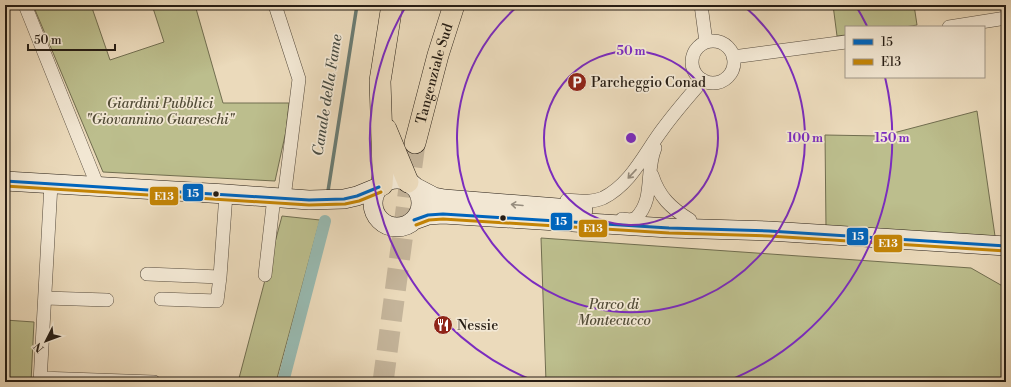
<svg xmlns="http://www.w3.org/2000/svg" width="1011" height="387" font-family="'Libre Bodoni',serif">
<rect width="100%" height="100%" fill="#ebdabb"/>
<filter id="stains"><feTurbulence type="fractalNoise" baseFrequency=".005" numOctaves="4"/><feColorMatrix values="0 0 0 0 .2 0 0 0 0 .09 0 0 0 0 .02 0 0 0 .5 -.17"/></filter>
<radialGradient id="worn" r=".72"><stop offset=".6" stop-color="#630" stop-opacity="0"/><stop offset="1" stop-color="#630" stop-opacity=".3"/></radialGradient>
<path fill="#bcbe8d" stroke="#716e50" d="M 33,5 L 91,5 L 110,60 L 164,42 L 152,5 L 195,5 L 223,103 L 289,103 L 286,131 L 275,181 L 103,172 Z
M 833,5 L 914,5 L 917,25 L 905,27 L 846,27 L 846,35 L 837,36 Z
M 977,111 L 995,236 L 826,228 L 825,135 L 882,136 Z
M 282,216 L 320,220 L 276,382 L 238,382 Z
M 541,238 L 971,268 L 1006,288 L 1006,382 L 546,382 Z
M 5,320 L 34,322 L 31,382 L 5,382 Z"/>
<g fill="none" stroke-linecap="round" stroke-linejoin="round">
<path stroke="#6a7b72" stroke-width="3.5" d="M 328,191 L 357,5"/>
<path stroke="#98bab1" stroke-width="12" d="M 283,382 L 325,221"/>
<path stroke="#c4b49a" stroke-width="21" stroke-dasharray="21 10" stroke-linecap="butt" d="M 383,382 L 415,143"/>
<g stroke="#574c3e" stroke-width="14">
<path id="street" d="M 25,5 L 98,187
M 275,5 L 299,79 L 284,198
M 701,5 L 706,42
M 949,27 L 1006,18
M692 62a21 21 0 1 1 42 0a21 21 0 1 1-42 0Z
M 733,57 L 846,42
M 652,175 C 659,197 671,208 690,220
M 567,200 C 579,201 592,203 603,198 C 631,184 644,154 662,130 C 675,112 689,96 703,80
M 622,219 L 631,220 L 636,218 C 655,199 645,172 655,148
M 147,274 L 220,277 L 226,194
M 265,275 L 274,197
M 45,298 L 107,300
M 161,299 L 217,301 L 220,277
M 40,378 L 154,382
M 40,382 L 51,184"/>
</g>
<g stroke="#261d14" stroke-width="20">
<path id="secondary" d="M373 203a24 24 0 1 1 48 0a24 24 0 1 1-48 0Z
M 5,181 L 226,194 L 309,200 L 344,199 L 357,196 L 379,187
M 413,186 L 434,197 L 444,199 L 583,210
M 414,220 L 428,215 L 443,214 L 669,228 L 769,231 L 1006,246"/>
</g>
<g stroke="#261d14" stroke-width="22">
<g id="primary">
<path d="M 386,129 L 408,182"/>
<path id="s1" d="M 415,143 L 438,55 L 454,5"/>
<path d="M 382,185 L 383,171 L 380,81 L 392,5"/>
</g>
</g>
<use href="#street" stroke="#f2e7d3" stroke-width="13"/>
<use href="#secondary" stroke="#f2e7d3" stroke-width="19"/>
<use href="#primary" stroke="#ebdabb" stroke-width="21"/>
<g stroke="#f2e7d3" stroke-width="6">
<path id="bus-1" d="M 5,181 L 309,200 L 344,199 L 357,196 L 379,187
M 414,220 L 428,215 L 443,214 L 669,228 L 769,231 L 1006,246"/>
</g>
<g stroke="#f2e7d3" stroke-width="6">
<path id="bus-2" d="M 5,186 L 309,205 L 345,204 L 359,201 L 381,192
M 416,225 L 429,220 L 443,219 L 669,233 L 769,236 L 1006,251"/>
</g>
<use href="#bus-1" stroke="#0065bd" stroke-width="3"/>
<use href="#bus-2" stroke="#c38405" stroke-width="3"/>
</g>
<defs><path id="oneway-shaft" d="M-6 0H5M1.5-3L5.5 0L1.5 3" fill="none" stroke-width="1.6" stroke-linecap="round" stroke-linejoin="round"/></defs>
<g stroke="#968c7d">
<use href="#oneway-shaft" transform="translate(632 174) rotate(133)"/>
<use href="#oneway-shaft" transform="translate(517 205) rotate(-175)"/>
</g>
<g fill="none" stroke="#7b2cbf" stroke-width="2">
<circle cx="631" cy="138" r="87"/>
<path d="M744 6A174 174 0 1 1 518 6"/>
<path d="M537 382A261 261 0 0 1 406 6M856 6A261 261 0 0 1 867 26M885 77A261 261 0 0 1 725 382"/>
</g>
<defs>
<g id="parking-disc" transform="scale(1)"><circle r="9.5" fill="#8f2418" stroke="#f2e7d3"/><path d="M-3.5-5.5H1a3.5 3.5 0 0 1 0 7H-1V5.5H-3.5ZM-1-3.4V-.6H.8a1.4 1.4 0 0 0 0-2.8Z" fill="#fff"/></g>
<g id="restaurant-disc" transform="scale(1)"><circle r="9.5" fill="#8f2418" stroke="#f2e7d3"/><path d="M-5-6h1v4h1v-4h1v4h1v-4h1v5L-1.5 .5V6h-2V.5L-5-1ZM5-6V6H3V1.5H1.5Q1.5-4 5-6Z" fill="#fff"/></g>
</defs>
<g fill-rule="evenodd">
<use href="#parking-disc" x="577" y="82"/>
<use href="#restaurant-disc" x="443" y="325"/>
</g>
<g fill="#261d14" stroke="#f2e7d3" stroke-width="1.5">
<circle cx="216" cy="194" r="3.5"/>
<circle cx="503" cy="218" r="3.5"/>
</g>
<g text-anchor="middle" stroke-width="3.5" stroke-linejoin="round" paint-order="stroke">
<g font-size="14" fill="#261d14" stroke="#f2e7d3">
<text dy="5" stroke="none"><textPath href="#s1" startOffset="72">Tangenziale Sud</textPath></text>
</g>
<g font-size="14" fill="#261d14" stroke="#f2e7d3" text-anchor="start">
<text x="591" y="87">Parcheggio Conad</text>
<text x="457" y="330">Nessie</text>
</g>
<g font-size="14" font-style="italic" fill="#534d38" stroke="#f2e7d3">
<text x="160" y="108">Giardini Pubblici<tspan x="160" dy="16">"Giovannino Guareschi"</tspan></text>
<text x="614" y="309">Parco di<tspan x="614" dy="16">Montecucco</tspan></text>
</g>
<g font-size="15" font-style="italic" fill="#484c43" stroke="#f2e7d3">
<text transform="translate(327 95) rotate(-81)" y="5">Canale della Fame</text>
</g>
</g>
<circle cx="631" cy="138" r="6" fill="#7b2cbf" stroke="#f2e7d3" stroke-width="2"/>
<g font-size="12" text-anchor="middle" font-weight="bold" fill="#7b2cbf" stroke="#f2e7d3" stroke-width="3.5" stroke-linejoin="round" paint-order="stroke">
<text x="631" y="55">50 m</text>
<text x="805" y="142">100 m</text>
<text x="892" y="142">150 m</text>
</g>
<g stroke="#f2e7d3" stroke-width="1.5">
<rect x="182" y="183" width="22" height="19" rx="4" fill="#0065bd"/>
<rect x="149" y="186" width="30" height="20" rx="4" fill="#c38405"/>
<rect x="550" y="212" width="23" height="19" rx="4" fill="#0065bd"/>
<rect x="578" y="219" width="30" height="19" rx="4" fill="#c38405"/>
<rect x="846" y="227" width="23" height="19" rx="4" fill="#0065bd"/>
<rect x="873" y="234" width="30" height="19" rx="4" fill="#c38405"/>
</g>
<g font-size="11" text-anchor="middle" font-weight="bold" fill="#fff">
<text x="193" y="197">15</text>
<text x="164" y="200">E13</text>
<text x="561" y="225">15</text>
<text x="593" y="232">E13</text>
<text x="858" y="240">15</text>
<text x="888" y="247">E13</text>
</g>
<rect width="1011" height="387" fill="none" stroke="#ebdabb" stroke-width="20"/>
<rect x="6" y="6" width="999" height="375" fill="none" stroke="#261d14" stroke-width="2"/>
<rect x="10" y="10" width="991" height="367" fill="none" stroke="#261d14"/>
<rect x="845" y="26" width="140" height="52" fill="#f2e7d3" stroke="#a09687"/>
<rect x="853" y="39" width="20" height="6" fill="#0065bd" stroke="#a09687"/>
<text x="881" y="46" font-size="12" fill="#261d14">15</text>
<rect x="853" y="59" width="20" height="6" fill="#c38405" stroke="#a09687"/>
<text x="881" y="66" font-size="12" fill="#261d14">E13</text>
<g transform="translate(46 341) rotate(228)" stroke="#f2e7d3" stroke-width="3" paint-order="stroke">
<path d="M0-3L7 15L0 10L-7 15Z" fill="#261d14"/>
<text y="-6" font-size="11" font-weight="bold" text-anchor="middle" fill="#261d14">N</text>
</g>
<path d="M28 44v6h87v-6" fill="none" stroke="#261d14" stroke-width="2"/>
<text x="34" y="44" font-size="12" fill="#261d14" stroke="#f2e7d3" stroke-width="3" paint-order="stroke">50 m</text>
<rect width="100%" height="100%" filter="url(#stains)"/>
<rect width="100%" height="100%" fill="url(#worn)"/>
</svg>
